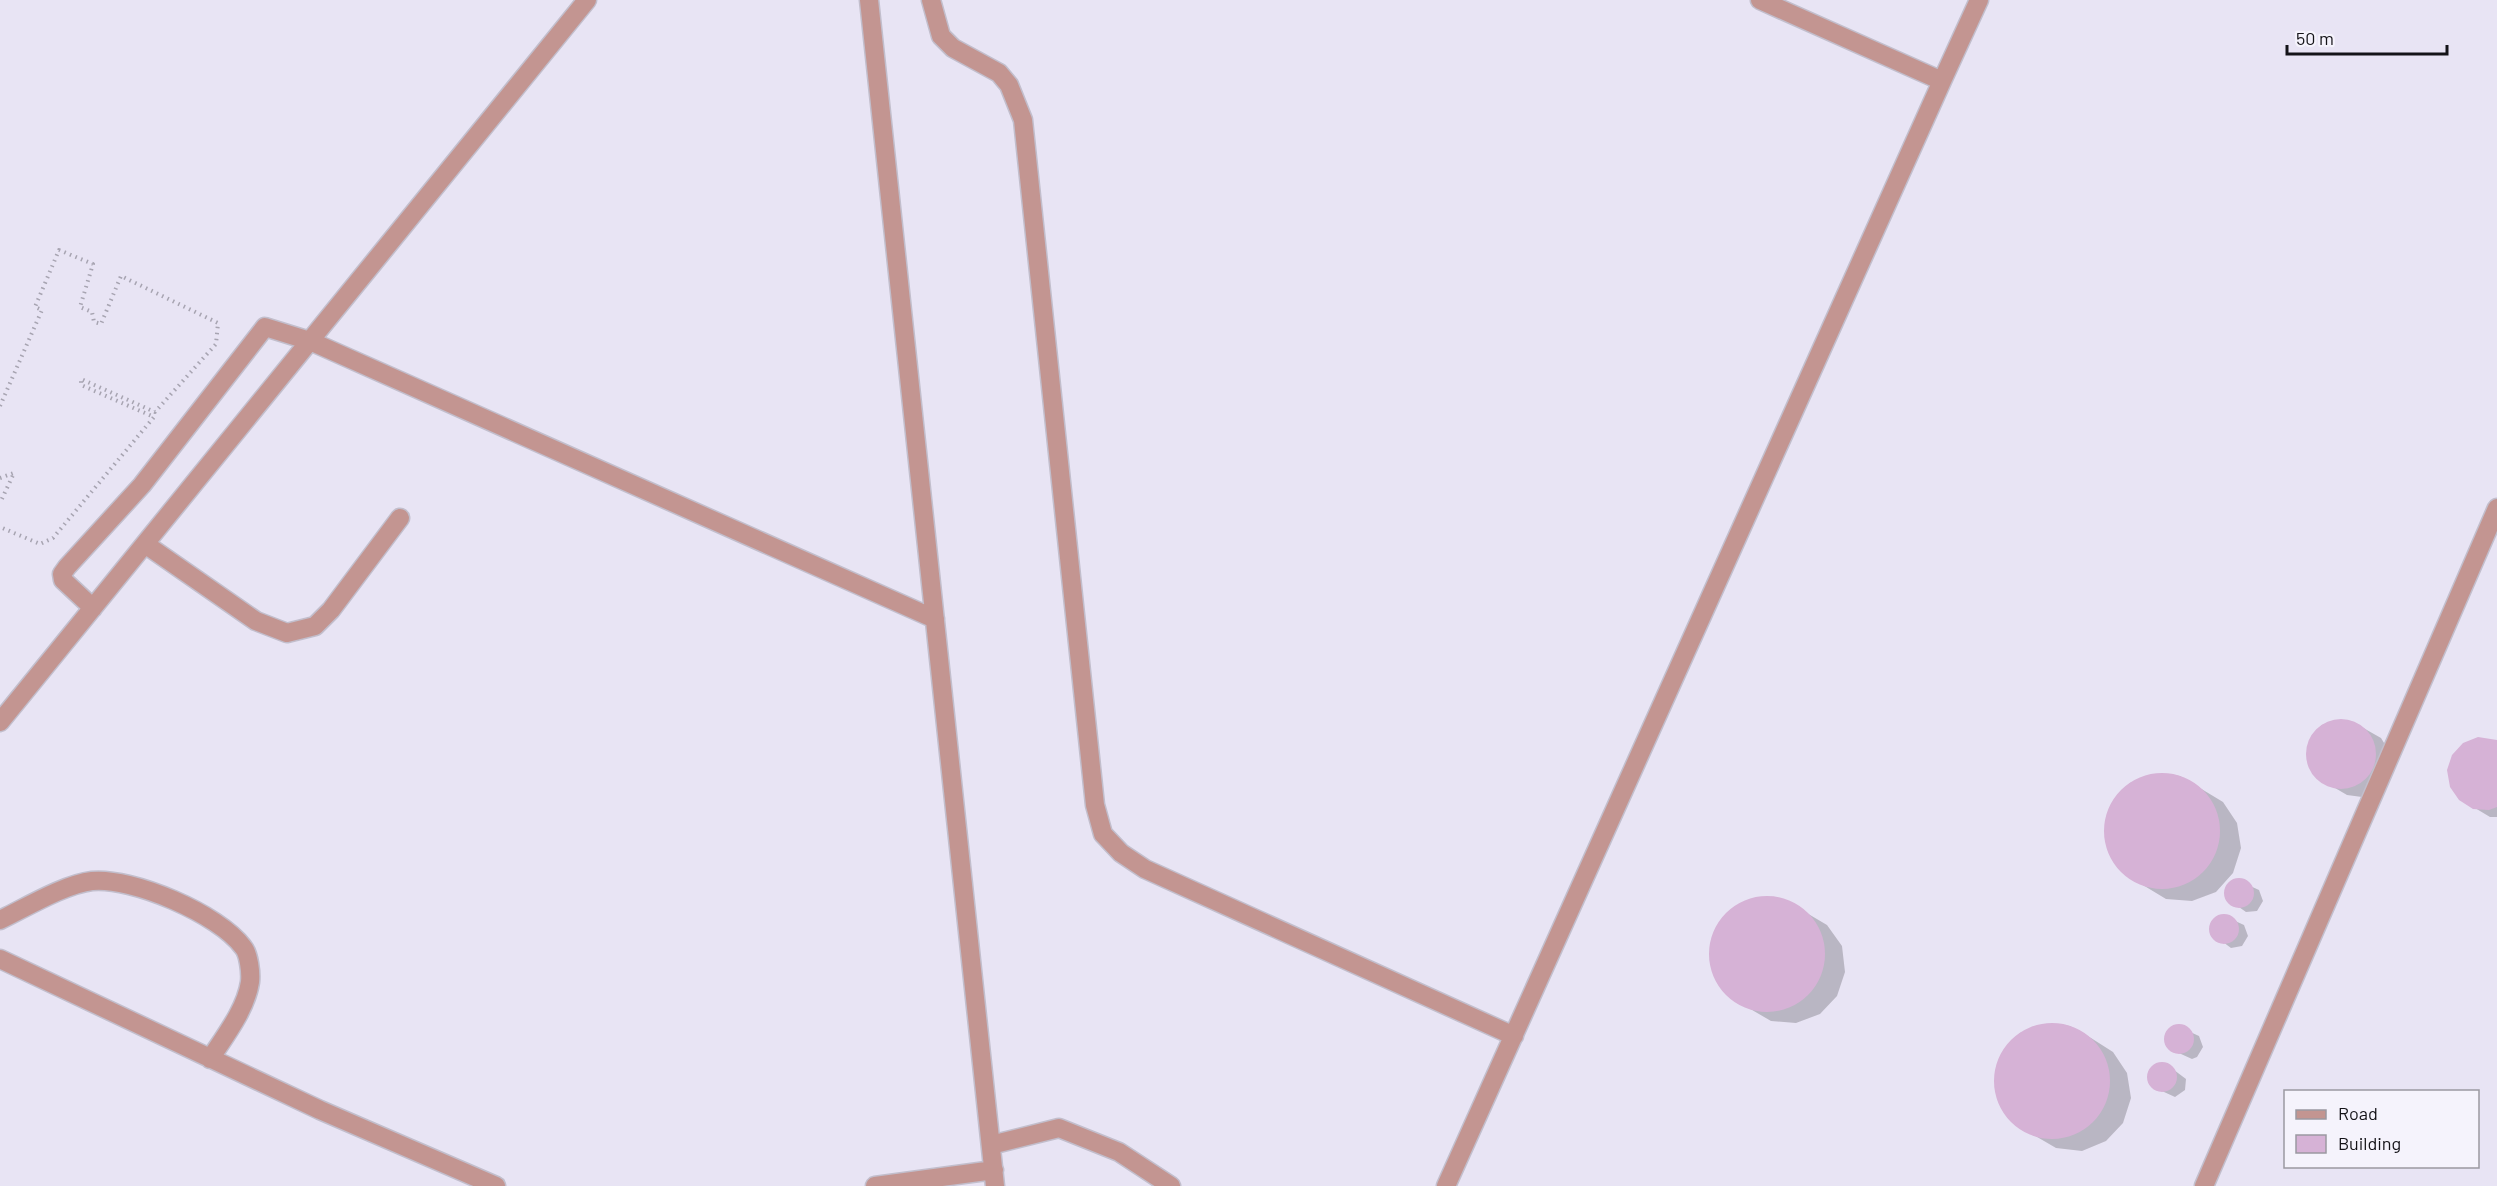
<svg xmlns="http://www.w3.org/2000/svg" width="2497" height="1186" font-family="Barlow,sans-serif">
<rect width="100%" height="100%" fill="#e8e4f4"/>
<path fill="#0003" d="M 2336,720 L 2351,721 L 2381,738 L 2389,751 L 2376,791 L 2362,797 L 2347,795 L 2318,778 L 2309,766 L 2307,751 L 2312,736 L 2322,725 Z
M 2497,741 L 2497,817 L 2490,817 L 2460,799 Z
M 2154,774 L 2180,776 L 2223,802 L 2237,823 L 2241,848 L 2233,873 L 2216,892 L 2192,901 L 2166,899 L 2123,873 L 2108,851 L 2105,826 L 2113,802 L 2130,783 Z
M 2237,880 L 2259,890 L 2263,901 L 2257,911 L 2246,912 L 2226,898 L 2226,892 L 2231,882 Z
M 1759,898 L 1784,900 L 1805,912 L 1827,925 L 1842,946 L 1845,972 L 1837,996 L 1820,1014 L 1796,1023 L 1771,1021 L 1728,996 L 1714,975 L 1710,949 L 1718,925 L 1735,907 Z
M 2222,915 L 2244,925 L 2248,936 L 2242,946 L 2231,948 L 2211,933 L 2210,928 L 2217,918 Z
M 2044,1024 L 2070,1026 L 2091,1038 L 2113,1052 L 2127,1073 L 2131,1098 L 2123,1123 L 2106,1141 L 2082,1151 L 2056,1148 L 2013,1123 L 1998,1101 L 1995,1076 L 2003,1052 L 2020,1033 Z
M 2177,1026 L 2199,1036 L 2203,1047 L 2197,1057 L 2192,1059 L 2170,1049 L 2166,1038 L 2167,1033 Z
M 2166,1064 L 2186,1079 L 2185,1090 L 2175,1097 L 2153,1087 L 2149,1076 L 2155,1066 Z"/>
<path fill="#d6b2d6" d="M2306 754a35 35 0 1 1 70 0a35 35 0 1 1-70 0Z
M 2478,737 L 2497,740 L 2497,807 L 2489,810 L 2473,809 L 2459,800 L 2450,787 L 2447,770 L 2452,755 L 2463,743 Z
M2104 831a58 58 0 1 1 116 0a58 58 0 1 1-116 0Z
M2224 893a15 15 0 1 1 30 0a15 15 0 1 1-30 0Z
M1709 954a58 58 0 1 1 116 0a58 58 0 1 1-116 0Z
M2209 929a15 15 0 1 1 30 0a15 15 0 1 1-30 0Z
M1994 1081a58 58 0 1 1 116 0a58 58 0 1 1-116 0Z
M2164 1039a15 15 0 1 1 30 0a15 15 0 1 1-30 0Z
M2147 1077a15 15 0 1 1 30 0a15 15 0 1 1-30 0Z"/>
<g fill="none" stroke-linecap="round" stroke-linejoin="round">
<g stroke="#c2becc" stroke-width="21">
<path id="minor" d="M 869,0 L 995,1186
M 931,0 L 941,36 L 953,48 L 999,73 L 1009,85 L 1023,120 L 1095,805 L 1103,834 L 1121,853 L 1145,869 L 1514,1036
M 1942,81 L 1979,0
M 145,544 L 256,621 L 287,633 L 315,626 L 331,610 L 400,518
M 93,608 L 63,580 L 62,574 L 67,567 L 142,485 L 265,327 L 310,341 L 935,619
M 0,722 L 587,0
M 0,920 C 25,908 65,884 92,881 C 132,877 219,914 243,947 C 249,954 251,973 250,982 C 246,1009 225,1036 210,1059
M 0,959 L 320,1110 L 496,1186
M 991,1145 L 1059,1128 L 1119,1152 L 1171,1186
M 875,1186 L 994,1170
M 1446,1186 L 1942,81 L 1760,0
M 2204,1186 L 2497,508"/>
</g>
<path stroke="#a7a4b1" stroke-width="4" stroke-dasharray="1.5 4.5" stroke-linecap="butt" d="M 0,406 L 42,310 L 35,307 L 59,250 L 93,264 L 80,307 L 92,312 L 94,322 L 101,324 L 121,276 L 218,323 L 216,344 L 155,412 L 81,379 L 81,385 L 154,417 L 53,538 L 40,544 L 0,527
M 0,478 L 14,473 L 0,503"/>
<use href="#minor" stroke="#c39591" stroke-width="18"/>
</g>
<rect x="2284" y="1090" width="195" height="78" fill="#f5f3fc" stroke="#9b99a1" stroke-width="1.5"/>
<rect x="2296" y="1110" width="30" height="9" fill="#c39591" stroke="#9b99a1" stroke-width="1.5"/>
<text x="2338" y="1120" font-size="18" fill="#141318">Road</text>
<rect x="2296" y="1135" width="30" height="18" fill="#d6b2d6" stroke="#9b99a1" stroke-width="1.5"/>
<text x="2338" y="1150" font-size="18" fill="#141318">Building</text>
<path d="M2287 45v9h160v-9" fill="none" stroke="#141318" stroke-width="3"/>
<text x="2296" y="45" font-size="18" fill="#141318" stroke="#f5f3fc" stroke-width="4.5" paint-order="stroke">50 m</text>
</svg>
